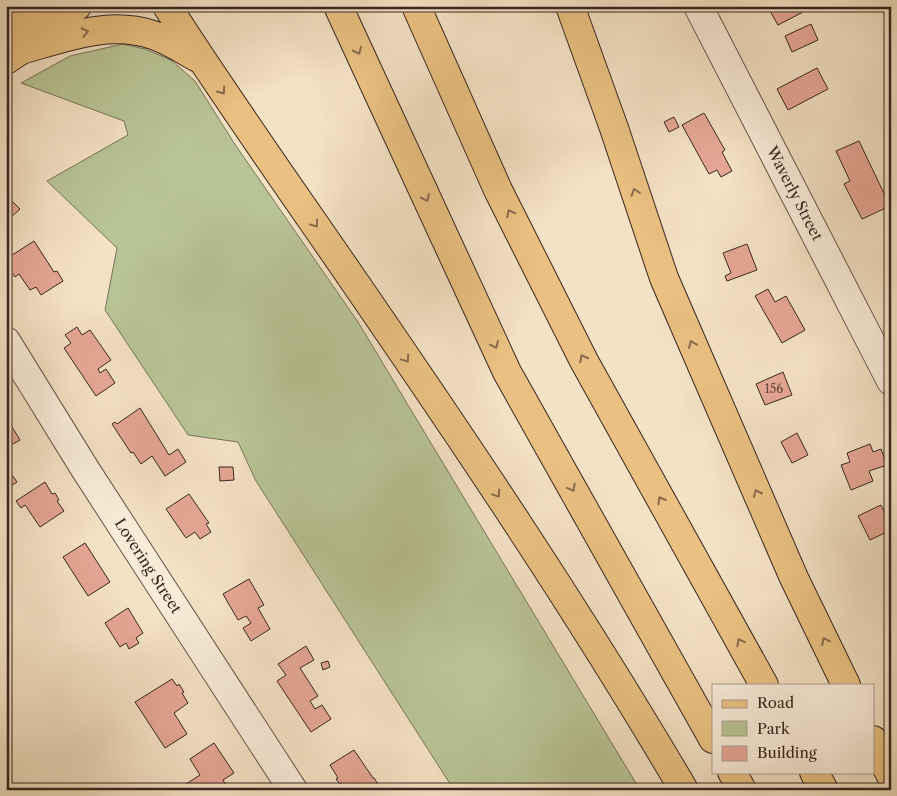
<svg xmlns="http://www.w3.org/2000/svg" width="897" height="796" font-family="'Libre Caslon Text',serif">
<rect width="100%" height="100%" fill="#f4e2c5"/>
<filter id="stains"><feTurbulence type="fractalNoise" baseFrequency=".004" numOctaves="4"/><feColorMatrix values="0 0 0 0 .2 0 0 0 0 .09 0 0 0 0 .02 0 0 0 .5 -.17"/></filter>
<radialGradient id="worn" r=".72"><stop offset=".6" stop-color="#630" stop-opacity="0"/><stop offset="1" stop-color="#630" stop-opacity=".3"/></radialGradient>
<path fill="#b9c496" stroke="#78755a" d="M 123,44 L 145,49 L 171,60 L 195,81 L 234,143 L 358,322 L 640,790 L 454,790 L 256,481 L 238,442 L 188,435 L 105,310 L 117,248 L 47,181 L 128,135 L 124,121 L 21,83 L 70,56 Z"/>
<path fill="#e5a795" stroke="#37261f" d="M 767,6 L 803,6 L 805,11 L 778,25 Z
M 811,24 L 818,40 L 792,52 L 785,36 Z
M 817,68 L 828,89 L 788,110 L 777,89 Z
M 704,113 L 725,150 L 722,152 L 732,171 L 721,177 L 717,170 L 709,174 L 682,125 Z
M 674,117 L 679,127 L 669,132 L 664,122 Z
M 859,141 L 890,206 L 862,219 L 844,184 L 850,181 L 836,151 Z
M 10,199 L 20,209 L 6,222 L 6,202 Z
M 34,241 L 54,272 L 57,271 L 63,281 L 41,295 L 36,287 L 30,290 L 19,274 L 15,277 L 6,264 L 6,259 Z
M 747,244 L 757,270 L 727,281 L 725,276 L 731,273 L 723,253 Z
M 768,289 L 775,302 L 786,296 L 805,330 L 782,343 L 755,296 Z
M 77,327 L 82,335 L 90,330 L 111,360 L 98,369 L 100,373 L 106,369 L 115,383 L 96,396 L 64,348 L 71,343 L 65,335 Z
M 783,372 L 792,395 L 765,405 L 756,384 Z
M 140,408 L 169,455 L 178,449 L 186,462 L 165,476 L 152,456 L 141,464 L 133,452 L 131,453 L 112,424 L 115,422 L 117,424 Z
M 6,417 L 20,440 L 6,448 Z
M 797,433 L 808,455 L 792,463 L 781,442 Z
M 870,444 L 873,452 L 881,449 L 887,465 L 869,471 L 873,481 L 851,490 L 841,465 L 850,462 L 847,453 Z
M 219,467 L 233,467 L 234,480 L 220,481 Z
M 8,469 L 17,482 L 6,489 L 6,471 Z
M 45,482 L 52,494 L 55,493 L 59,500 L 57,501 L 64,511 L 40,527 L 25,505 L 21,508 L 16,501 Z
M 189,494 L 209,523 L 206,524 L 211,532 L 200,539 L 195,532 L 186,538 L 166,509 Z
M 881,505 L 891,525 L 891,530 L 870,540 L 858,516 Z
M 85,543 L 110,582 L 88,596 L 63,557 Z
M 249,579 L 264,605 L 258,608 L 270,629 L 251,641 L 243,628 L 251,623 L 246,616 L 238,620 L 223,594 Z
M 128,608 L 143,633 L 136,638 L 139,643 L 129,649 L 126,643 L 120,647 L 105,623 Z
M 306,646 L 314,660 L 300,668 L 318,696 L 310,701 L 315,709 L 322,705 L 331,719 L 311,732 L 277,681 L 286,675 L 278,664 Z
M 328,661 L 330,667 L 323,670 L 321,663 Z
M 172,679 L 177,686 L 179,684 L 184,692 L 182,693 L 188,703 L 174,713 L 187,734 L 165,748 L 135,702 Z
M 214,743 L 234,773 L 223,780 L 229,790 L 190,790 L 186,784 L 200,775 L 190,759 Z
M 354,750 L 373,778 L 374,778 L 382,790 L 346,790 L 341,783 L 340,784 L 336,779 L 338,778 L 330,765 Z"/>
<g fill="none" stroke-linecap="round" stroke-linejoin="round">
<g stroke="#665548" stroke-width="30">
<g id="minor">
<path id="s1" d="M 698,6 L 891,381"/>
<path id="s2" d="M 6,341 L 85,469 L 293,790"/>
</g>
</g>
<g stroke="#37261f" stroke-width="30">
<path id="major" d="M 6,39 L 40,6
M 6,60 L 21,50 L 77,6"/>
</g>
<g stroke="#37261f" stroke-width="30">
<path id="highway" d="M 167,6 C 224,95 285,181 345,268 C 462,438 579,611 684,790
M 338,6 L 507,372 L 713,739
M 416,6 L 498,190 L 584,361 L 764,685
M 570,6 L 614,128 L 664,278 L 794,578 L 846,685
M 21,50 C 64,38 108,20 153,35 C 169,40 183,50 198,58
M 873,740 L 891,776
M 732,772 L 742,790
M 814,772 L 824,790"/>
</g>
<use href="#minor" stroke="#f8ecd9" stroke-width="28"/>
<use href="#major" stroke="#eac182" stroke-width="28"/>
<use href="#highway" stroke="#eac182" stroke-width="28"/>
</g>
<defs><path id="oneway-chevron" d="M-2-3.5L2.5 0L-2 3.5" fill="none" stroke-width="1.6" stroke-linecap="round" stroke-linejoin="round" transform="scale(1.25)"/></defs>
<g stroke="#886c4c">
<use href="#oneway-chevron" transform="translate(85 32) rotate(-12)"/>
<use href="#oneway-chevron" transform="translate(358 51) rotate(65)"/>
<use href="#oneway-chevron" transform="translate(222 91) rotate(55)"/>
<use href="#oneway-chevron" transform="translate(635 192) rotate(-108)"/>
<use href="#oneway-chevron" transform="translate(426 198) rotate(65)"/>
<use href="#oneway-chevron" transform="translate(510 213) rotate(-117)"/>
<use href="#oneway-chevron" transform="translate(315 224) rotate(55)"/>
<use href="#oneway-chevron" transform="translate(692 344) rotate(-113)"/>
<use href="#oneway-chevron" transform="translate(495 345) rotate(65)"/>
<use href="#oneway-chevron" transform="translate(583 358) rotate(-117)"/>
<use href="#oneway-chevron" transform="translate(406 359) rotate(56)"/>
<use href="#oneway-chevron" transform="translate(572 488) rotate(61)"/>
<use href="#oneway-chevron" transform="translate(757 493) rotate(-114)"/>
<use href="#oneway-chevron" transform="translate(497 494) rotate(56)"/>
<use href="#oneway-chevron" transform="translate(661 500) rotate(-119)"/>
<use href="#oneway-chevron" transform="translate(825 641) rotate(-116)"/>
<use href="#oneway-chevron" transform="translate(740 642) rotate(-119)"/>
</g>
<g text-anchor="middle" stroke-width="5" stroke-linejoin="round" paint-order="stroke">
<g font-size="12" fill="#62463c">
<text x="774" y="393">156</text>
</g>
<g font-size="15" fill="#37261f" stroke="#f8ecd9">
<text dy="5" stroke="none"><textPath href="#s1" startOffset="211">Waverly Street</textPath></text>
<text dy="5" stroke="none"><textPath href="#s2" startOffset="266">Lovering Street</textPath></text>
</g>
</g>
<rect width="897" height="796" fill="none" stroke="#f4e2c5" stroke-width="25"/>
<rect x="8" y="8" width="882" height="781" fill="none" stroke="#37261f" stroke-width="2.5"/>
<rect x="12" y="12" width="872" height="771" fill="none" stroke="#37261f"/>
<rect x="712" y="684" width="162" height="90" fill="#f8ecd9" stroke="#ab9d8f"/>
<rect x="722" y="700" width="25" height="8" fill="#eac182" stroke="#ab9d8f"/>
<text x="757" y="708" font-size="15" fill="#37261f">Road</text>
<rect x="722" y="721" width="25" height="15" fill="#b9c496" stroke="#ab9d8f"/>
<text x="757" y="734" font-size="15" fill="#37261f">Park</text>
<rect x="722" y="746" width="25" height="15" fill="#e5a795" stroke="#ab9d8f"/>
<text x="757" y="758" font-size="15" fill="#37261f">Building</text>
<rect width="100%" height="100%" filter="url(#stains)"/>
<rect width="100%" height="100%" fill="url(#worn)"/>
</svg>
